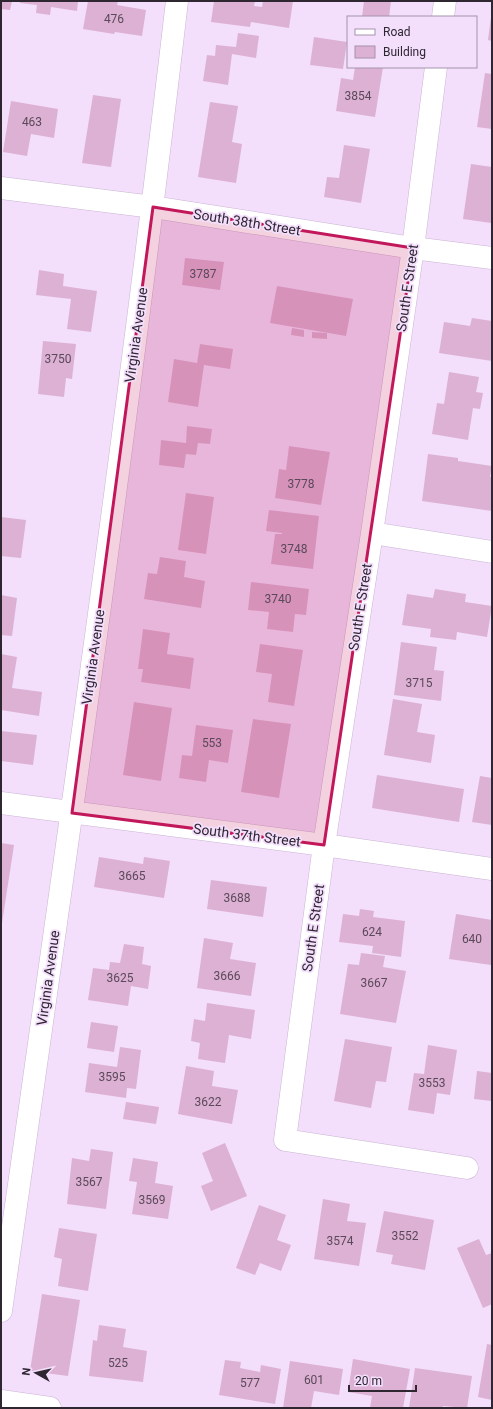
<svg xmlns="http://www.w3.org/2000/svg" width="493" height="1409" font-family="Roboto,sans-serif">
<rect width="100%" height="100%" fill="#f3defc"/>
<path fill="#ddb1d3" d="M 1,1 L 12,1 L 10,10 L 1,9 Z
M 20,1 L 78,1 L 77,11 L 51,7 L 50,15 L 36,13 L 37,5 L 20,3 Z
M 88,1 L 118,1 L 117,5 L 146,10 L 142,36 L 115,32 L 114,34 L 83,29 Z
M 214,1 L 255,1 L 254,6 L 262,7 L 263,1 L 293,1 L 289,28 L 251,22 L 250,27 L 211,22 Z
M 364,1 L 391,1 L 389,17 L 362,17 Z
M 491,17 L 492,17 L 492,41 L 488,40 Z
M 238,33 L 259,36 L 256,58 L 232,54 L 228,85 L 203,81 L 207,55 L 215,56 L 216,45 L 236,47 Z
M 314,37 L 347,42 L 343,69 L 310,65 Z
M 355,67 L 383,67 L 375,117 L 336,111 L 341,78 L 353,80 Z
M 485,73 L 492,74 L 492,129 L 477,127 Z
M 93,95 L 121,99 L 111,167 L 82,163 Z
M 11,101 L 58,109 L 54,138 L 31,134 L 27,156 L 3,152 Z
M 210,102 L 238,106 L 232,142 L 242,144 L 236,183 L 198,177 Z
M 344,145 L 370,149 L 361,203 L 324,197 L 327,177 L 339,178 Z
M 471,164 L 492,167 L 491,223 L 463,219 Z
M 185,258 L 224,262 L 220,290 L 182,285 Z
M 39,270 L 64,274 L 63,286 L 97,291 L 91,332 L 67,329 L 71,299 L 36,295 Z
M 277,286 L 353,299 L 346,336 L 270,323 Z
M 472,318 L 492,321 L 492,361 L 439,353 L 444,322 L 470,326 Z
M 292,328 L 304,330 L 304,337 L 291,335 Z
M 312,332 L 327,333 L 327,339 L 312,338 Z
M 43,341 L 76,344 L 72,379 L 66,378 L 64,397 L 38,394 Z
M 200,344 L 233,349 L 230,369 L 204,365 L 198,407 L 168,402 L 174,359 L 197,363 Z
M 449,372 L 479,377 L 476,392 L 483,393 L 480,409 L 473,408 L 468,440 L 432,434 L 437,403 L 444,404 Z
M 187,426 L 212,429 L 210,444 L 198,443 L 196,455 L 186,454 L 184,468 L 159,465 L 161,440 L 186,443 Z
M 289,446 L 330,452 L 321,505 L 275,498 L 279,469 L 286,470 Z
M 428,454 L 458,458 L 458,461 L 492,466 L 490,477 L 492,477 L 492,511 L 422,501 Z
M 186,493 L 214,497 L 206,554 L 178,550 Z
M 269,510 L 319,516 L 313,569 L 271,564 L 275,534 L 282,534 L 282,533 L 266,531 Z
M 1,517 L 26,520 L 21,558 L 1,556 Z
M 160,557 L 186,561 L 184,577 L 205,581 L 201,608 L 144,599 L 148,573 L 157,574 Z
M 251,582 L 309,589 L 306,615 L 295,614 L 293,632 L 267,629 L 269,612 L 248,610 Z
M 435,589 L 466,594 L 465,602 L 492,606 L 487,637 L 457,632 L 456,640 L 430,637 L 431,629 L 402,625 L 407,594 L 433,598 Z
M 1,595 L 17,598 L 12,636 L 1,635 Z
M 143,629 L 170,633 L 167,654 L 194,658 L 190,689 L 141,682 L 143,669 L 138,669 Z
M 401,642 L 437,647 L 434,670 L 444,671 L 441,701 L 394,695 Z
M 260,644 L 303,650 L 294,706 L 268,702 L 272,674 L 256,672 Z
M 1,654 L 17,657 L 12,688 L 42,692 L 39,716 L 1,710 Z
M 393,699 L 422,704 L 417,732 L 435,735 L 431,763 L 384,755 Z
M 134,702 L 172,708 L 161,781 L 123,775 Z
M 253,719 L 291,724 L 279,798 L 241,792 Z
M 196,725 L 233,730 L 228,763 L 209,760 L 206,782 L 179,778 L 182,755 L 192,756 Z
M 1,731 L 37,735 L 33,765 L 1,761 Z
M 377,775 L 464,789 L 459,822 L 372,808 Z
M 480,776 L 492,778 L 492,825 L 472,822 Z
M 1,843 L 14,845 L 2,923 L 1,923 Z
M 99,857 L 143,864 L 144,857 L 170,861 L 164,898 L 94,887 Z
M 211,880 L 267,887 L 263,917 L 207,909 Z
M 360,909 L 374,911 L 373,917 L 405,921 L 401,957 L 372,953 L 373,946 L 339,942 L 343,914 L 359,916 Z
M 456,914 L 492,920 L 491,965 L 449,959 Z
M 204,938 L 233,943 L 230,959 L 256,963 L 251,996 L 197,988 Z
M 124,944 L 144,947 L 142,964 L 151,966 L 148,989 L 131,986 L 128,1006 L 88,1000 L 93,968 L 109,970 L 110,962 L 120,963 Z
M 361,953 L 385,956 L 383,967 L 406,971 L 396,1023 L 340,1014 L 348,964 L 359,965 Z
M 207,1003 L 255,1010 L 251,1039 L 229,1035 L 225,1063 L 198,1059 L 200,1043 L 191,1041 L 194,1019 L 205,1021 Z
M 91,1022 L 118,1026 L 114,1052 L 87,1048 Z
M 345,1039 L 392,1047 L 386,1082 L 376,1081 L 371,1108 L 334,1101 Z
M 428,1045 L 457,1050 L 450,1095 L 437,1093 L 434,1114 L 408,1110 L 414,1073 L 424,1074 Z
M 120,1047 L 141,1050 L 136,1089 L 127,1088 L 126,1098 L 85,1092 L 89,1063 L 117,1067 Z
M 186,1066 L 214,1071 L 212,1086 L 238,1090 L 232,1124 L 178,1114 Z
M 477,1071 L 492,1073 L 492,1101 L 474,1099 Z
M 126,1102 L 159,1107 L 156,1124 L 123,1119 Z
M 225,1143 L 247,1196 L 211,1211 L 201,1186 L 213,1181 L 202,1153 Z
M 91,1149 L 113,1152 L 106,1209 L 67,1204 L 72,1158 L 89,1161 Z
M 133,1158 L 158,1162 L 155,1183 L 173,1186 L 168,1219 L 132,1214 L 137,1182 L 129,1181 Z
M 323,1199 L 350,1204 L 347,1221 L 366,1223 L 359,1266 L 314,1259 Z
M 259,1205 L 286,1215 L 277,1240 L 291,1245 L 281,1271 L 260,1263 L 255,1275 L 236,1268 Z
M 384,1211 L 434,1220 L 425,1270 L 391,1264 L 393,1255 L 376,1252 Z
M 59,1228 L 97,1234 L 88,1291 L 58,1286 L 62,1259 L 54,1257 Z
M 479,1239 L 486,1255 L 492,1253 L 492,1304 L 483,1308 L 457,1248 Z
M 42,1294 L 80,1300 L 68,1376 L 30,1371 Z
M 99,1325 L 126,1329 L 123,1347 L 147,1351 L 143,1382 L 89,1376 L 93,1340 L 97,1341 Z
M 487,1344 L 492,1345 L 492,1400 L 478,1397 Z
M 353,1359 L 410,1369 L 403,1408 L 370,1408 L 372,1396 L 348,1392 Z
M 225,1360 L 241,1362 L 240,1368 L 260,1372 L 261,1365 L 281,1369 L 275,1404 L 219,1395 Z
M 290,1361 L 343,1369 L 339,1395 L 314,1391 L 311,1408 L 283,1408 Z
M 415,1368 L 472,1376 L 467,1408 L 443,1406 L 442,1408 L 409,1408 Z"/>
<g fill="none" stroke-linecap="round" stroke-linejoin="round">
<g stroke="#cab5d2" stroke-width="23">
<path id="minor" d="M 443,17 L 445,1
M 436,67 L 413,248 L 372,533 L 324,845 L 285,1140 L 467,1168
M 1,188 L 153,207 L 413,248 L 492,258
M 372,533 L 492,552
M 1,803 L 324,845 L 492,869
M 1,1311 C 63,875 126,439 177,1
M 1,1401 L 50,1408"/>
</g>
<use href="#minor" stroke="#fff" stroke-width="22"/>
</g>
<path fill="#c2185b" fill-opacity="0.2" stroke="#c2185b" stroke-width="3" stroke-linejoin="round" d="M 153,207 L 413,248 L 324,845 L 72,813 Z"/>
<g text-anchor="middle" stroke-width="3.5" stroke-linejoin="round" paint-order="stroke">
<g font-size="12" fill="#5a495a">
<text x="114" y="23">476</text>
<text x="358" y="100">3854</text>
<text x="32" y="126">463</text>
<text x="203" y="278">3787</text>
<text x="58" y="363">3750</text>
<text x="301" y="488">3778</text>
<text x="294" y="553">3748</text>
<text x="278" y="603">3740</text>
<text x="419" y="687">3715</text>
<text x="212" y="747">553</text>
<text x="132" y="880">3665</text>
<text x="237" y="902">3688</text>
<text x="372" y="936">624</text>
<text x="472" y="943">640</text>
<text x="227" y="980">3666</text>
<text x="120" y="982">3625</text>
<text x="374" y="987">3667</text>
<text x="112" y="1081">3595</text>
<text x="432" y="1087">3553</text>
<text x="208" y="1106">3622</text>
<text x="89" y="1186">3567</text>
<text x="152" y="1204">3569</text>
<text x="405" y="1240">3552</text>
<text x="340" y="1245">3574</text>
<text x="118" y="1367">525</text>
<text x="314" y="1384">601</text>
<text x="250" y="1387">577</text>
</g>
<g font-size="14" fill="#2e2631" stroke="#f3defc">
<text transform="translate(247 222) rotate(9)" y="5">South 38th Street</text>
<text transform="translate(407 288) rotate(-82)" y="5">South E Street</text>
<text transform="translate(136 335) rotate(-82)" y="5">Virginia Avenue</text>
<text transform="translate(360 607) rotate(-81)" y="5">South E Street</text>
<text transform="translate(93 657) rotate(-82)" y="5">Virginia Avenue</text>
<text transform="translate(247 835) rotate(7)" y="5">South 37th Street</text>
<text transform="translate(313 928) rotate(-82)" y="5">South E Street</text>
<text transform="translate(48 978) rotate(-82)" y="5">Virginia Avenue</text>
</g>
</g>
<rect width="493" height="1409" fill="none" stroke="#2e2631" stroke-width="4"/>
<rect x="347" y="16" width="130" height="52" fill="#f3defc" stroke="#a494ab"/>
<rect x="355" y="29" width="20" height="6" fill="#ffffff" stroke="#a494ab"/>
<text x="383" y="36" font-size="12" fill="#2e2631">Road</text>
<rect x="355" y="46" width="20" height="12" fill="#ddb1d3" stroke="#a494ab"/>
<text x="383" y="56" font-size="12" fill="#2e2631">Building</text>
<g transform="translate(36 1373) rotate(278)" stroke="#f3defc" stroke-width="3" paint-order="stroke">
<path d="M0-3L7 15L0 10L-7 15Z" fill="#2e2631"/>
<text y="-6" font-size="11" font-weight="bold" text-anchor="middle" fill="#2e2631">N</text>
</g>
<path d="M349 1385v6h67v-6" fill="none" stroke="#2e2631" stroke-width="2"/>
<text x="355" y="1385" font-size="12" fill="#2e2631" stroke="#f3defc" stroke-width="3" paint-order="stroke">20 m</text>
</svg>
